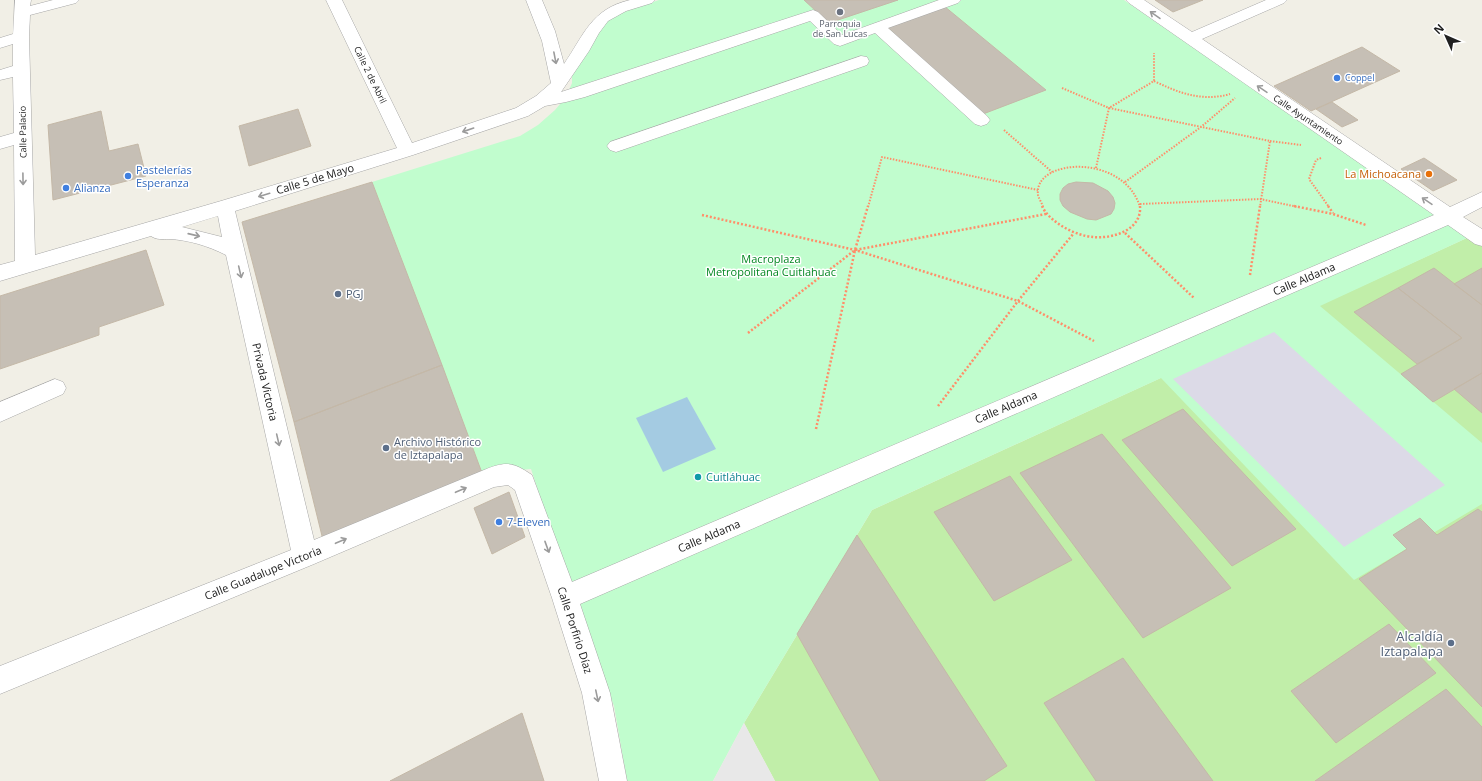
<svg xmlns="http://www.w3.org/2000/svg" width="1482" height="781" font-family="'Open Sans',sans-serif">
<rect width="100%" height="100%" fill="#f1efe6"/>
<path fill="#c1eea9" d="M 1469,237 L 1482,246 L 1482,781 L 775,781 L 744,723 L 872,510 Z"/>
<path fill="#c1fdce" d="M 659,0 L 1124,0 L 1469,237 L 1320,306 L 1482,443 L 1482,504 L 1354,580 L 1161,378 L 872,510 L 744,723 L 713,781 L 627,781 L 614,706 L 572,595 L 531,469 L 482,473 L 372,182 L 520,136 L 538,125 L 555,110 L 566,97 L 572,83 L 572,68 L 608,20 L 620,13 Z"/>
<path fill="#e8e8e8" d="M 744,723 L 775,781 L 713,781 Z"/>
<path fill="#dcdae7" d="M 1274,332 L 1445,485 L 1344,547 L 1173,379 Z"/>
<path fill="#a4cbe2" d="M 687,397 L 716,449 L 663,472 L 636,418 Z"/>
<path fill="#c6bfb5" stroke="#c4b8a7" d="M 804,0 L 898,0 L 829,23 Z
M 1155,0 L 1203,0 L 1173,12 Z
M 944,6 L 1046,90 L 983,114 L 886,26 Z
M 1362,47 L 1400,71 L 1311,111 L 1274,86 Z
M 1332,102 L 1358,120 L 1342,127 L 1316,109 Z
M 298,109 L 311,146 L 249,166 L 239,126 Z
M 101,111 L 109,151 L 138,144 L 146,176 L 53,200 L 48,125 Z
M 1424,158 L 1457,180 L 1433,191 L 1401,169 Z
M 372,182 L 442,365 L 294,422 L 242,222 Z
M 1076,182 L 1093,183 L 1108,191 L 1113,197 L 1115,203 L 1114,209 L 1111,214 L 1096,220 L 1087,219 L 1070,212 L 1063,206 L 1060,200 L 1060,194 L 1063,188 L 1068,184 Z
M 146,250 L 164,305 L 99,327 L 99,335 L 0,369 L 0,296 Z
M 1434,268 L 1482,305 L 1482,373 L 1433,402 L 1401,374 L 1462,338 L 1398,288 Z
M 1482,268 L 1482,305 L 1454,284 Z
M 1398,288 L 1462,338 L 1417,364 L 1354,312 Z
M 442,365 L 482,473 L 323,540 L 294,422 Z
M 1482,373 L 1482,413 L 1454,389 Z
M 1183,409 L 1296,529 L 1232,566 L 1122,440 Z
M 1102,434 L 1231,588 L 1143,638 L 1020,473 Z
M 1010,476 L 1072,560 L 994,601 L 934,512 Z
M 509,492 L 525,537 L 492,554 L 474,508 Z
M 1478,509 L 1482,512 L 1482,707 L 1359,579 L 1407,549 L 1393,535 L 1420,518 L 1437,535 Z
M 857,535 L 1007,766 L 984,781 L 880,781 L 797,634 Z
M 1389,624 L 1436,673 L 1336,743 L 1291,691 Z
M 1123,658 L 1213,781 L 1096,781 L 1044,703 Z
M 1446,689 L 1482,727 L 1482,781 L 1315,781 Z
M 522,713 L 544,781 L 390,781 Z"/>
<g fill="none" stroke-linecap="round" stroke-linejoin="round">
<g stroke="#a7a7a7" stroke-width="1">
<path id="minor" d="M 15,0 L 31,0 L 30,6 L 53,0 L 79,0 L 76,3 L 30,15 L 29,37 L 35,255 L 221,201 L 397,148 L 326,0 L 342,0 L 412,143 L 516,108 L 536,96 L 551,83 L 542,41 L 526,0 L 542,0 L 555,31 L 564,64 C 584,35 591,9 630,0 C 638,0 647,0 655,0 L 652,3 L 626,11 L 608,21 L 599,33 L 589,51 L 561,92 L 813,10 L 818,12 L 842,35 L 939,0 L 961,0 L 958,3 L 888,28 L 987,116 L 990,120 L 987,124 L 981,126 L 975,124 L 875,33 L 840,46 L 834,44 L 810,21 L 585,97 L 566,102 L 545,106 L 528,116 L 413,155 L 235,211 L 314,540 L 484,470 C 506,461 513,462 532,475 L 572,582 L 1434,215 L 1129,3 L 1126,0 L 1144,0 L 1192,32 L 1266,0 L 1287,0 L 1284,3 L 1202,39 L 1450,207 L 1482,192 L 1482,207 L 1463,217 L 1482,229 L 1482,246 L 1475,244 L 1448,225 L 580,604 L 610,693 L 627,781 L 599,781 L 582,693 L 552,598 L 515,490 L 508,485 L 494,487 L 314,564 L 0,694 L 0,666 L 291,550 L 226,255 C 208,246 189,240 169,239 C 163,239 156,240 151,236 L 0,281 L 0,265 L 15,261 L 14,145 L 0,149 L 0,137 L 14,133 L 13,77 L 0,80 L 0,70 L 13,66 L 13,44 L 0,48 L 0,38 L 13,34 ZM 218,216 L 222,237 L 182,227 Z
M 861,56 L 867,57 L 869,61 L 867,65 L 622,150 L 616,152 L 610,150 L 607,146 L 610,142 Z
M 55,379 L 63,382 L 66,388 L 63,394 L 0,422 L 0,402 Z"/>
</g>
<path stroke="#ff8e69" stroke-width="2" stroke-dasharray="1.5 1.5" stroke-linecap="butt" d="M 1154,81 C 1179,93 1202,102 1230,94
M 1062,88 L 1109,108 L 1270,141 L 1260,207
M 1004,130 L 1052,172
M 1270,141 L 1301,145
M 1321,158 L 1316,160 L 1309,179 L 1329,207
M 1096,168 L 1109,108 L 1154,81 L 1154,53
M 1125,182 L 1201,127 L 1235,98
M 1140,204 L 1260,199 L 1298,207
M 868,207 L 882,157 L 1038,190
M 1043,207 C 1042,203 1039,199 1038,195 C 1033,158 1124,153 1140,207"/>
<path stroke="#ff8e69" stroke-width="2.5" stroke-dasharray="2 2" stroke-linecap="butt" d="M 1042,206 C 1049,222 1076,236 1093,237 C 1113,239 1142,230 1140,206
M 1294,206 L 1333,214 L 1366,225
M 1328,206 L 1333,213
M 702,215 L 855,250 L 1018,301 L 1094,341
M 1125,233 L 1194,298
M 1250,275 L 1260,206
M 748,333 L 855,250 L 1046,214
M 938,406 L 1018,301 L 1074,233
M 816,429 L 855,250 L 868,206"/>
<use href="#minor" fill="#fff" fill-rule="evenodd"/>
</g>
<defs><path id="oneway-shaft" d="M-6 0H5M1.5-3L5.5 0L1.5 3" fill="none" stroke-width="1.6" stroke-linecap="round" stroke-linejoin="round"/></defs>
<g stroke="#9b9b9b">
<use href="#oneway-shaft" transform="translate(1155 15) rotate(-145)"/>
<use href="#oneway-shaft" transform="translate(555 58) rotate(79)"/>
<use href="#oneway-shaft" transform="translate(1262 89) rotate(-146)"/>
<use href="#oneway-shaft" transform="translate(468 130) rotate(161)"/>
<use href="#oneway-shaft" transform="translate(23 179) rotate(89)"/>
<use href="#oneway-shaft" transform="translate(264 195) rotate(163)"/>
<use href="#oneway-shaft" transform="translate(1427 201) rotate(-146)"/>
<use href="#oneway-shaft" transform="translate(194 235) rotate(13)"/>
<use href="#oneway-shaft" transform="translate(240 272) rotate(77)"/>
<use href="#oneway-shaft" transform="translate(278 440) rotate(77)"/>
<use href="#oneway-shaft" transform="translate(461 490) rotate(-23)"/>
<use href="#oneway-shaft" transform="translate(341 541) rotate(-23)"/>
<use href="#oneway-shaft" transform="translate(547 547) rotate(70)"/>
<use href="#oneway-shaft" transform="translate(597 696) rotate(78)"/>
</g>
<circle fill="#6b7280" stroke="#fff" stroke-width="1.5" cx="840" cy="12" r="4"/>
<g fill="#3f7fe0" stroke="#fff" stroke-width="1.5">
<circle cx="1337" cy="78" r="4"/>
<circle cx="128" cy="176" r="4"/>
<circle cx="66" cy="188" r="4"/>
<circle cx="499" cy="522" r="4"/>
</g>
<circle fill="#e8710a" stroke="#fff" stroke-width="1.5" cx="1429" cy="174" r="4"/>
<g fill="#5c6f8a" stroke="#fff" stroke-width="1.5">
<circle cx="338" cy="294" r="4"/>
<circle cx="386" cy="448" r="4"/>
<circle cx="1451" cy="643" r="4"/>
</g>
<circle fill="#0f9aa8" stroke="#fff" stroke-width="1.5" cx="698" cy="477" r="4"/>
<g text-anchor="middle" stroke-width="3" stroke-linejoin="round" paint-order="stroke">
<g font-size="9" fill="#5b616d" stroke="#fff">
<text x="840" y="27">Parroquia<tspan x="840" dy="10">de San Lucas</tspan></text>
</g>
<g font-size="9" fill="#202020" stroke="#fff">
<text transform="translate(370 75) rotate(64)" y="3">Calle 2 de Abril</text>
<text transform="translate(1308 120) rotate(34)" y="3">Calle Ayuntamiento</text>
<text transform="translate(23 132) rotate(-91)" y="3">Calle Palacio</text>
</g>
<g font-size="9" fill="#366cbe" stroke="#fff" text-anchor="start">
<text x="1345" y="81">Coppel</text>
</g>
<g font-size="11" fill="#366cbe" stroke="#fff" text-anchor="start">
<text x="136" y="174">Pastelerías<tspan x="136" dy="13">Esperanza</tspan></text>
<text x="74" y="192">Alianza</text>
<text x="507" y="526">7-Eleven</text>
</g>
<g font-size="11" fill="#c56008" stroke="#fff" text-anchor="end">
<text x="1421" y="178">La Michoacana</text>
</g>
<g font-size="11" fill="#202020" stroke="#fff">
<text transform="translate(315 179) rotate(-17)" y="4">Calle 5 de Mayo</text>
<text transform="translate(1304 279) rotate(-23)" y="4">Calle Aldama</text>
<text transform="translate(265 382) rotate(77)" y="4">Privada Victoria</text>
<text transform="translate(1006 407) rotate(-23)" y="4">Calle Aldama</text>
<text transform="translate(709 536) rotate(-23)" y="4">Calle Aldama</text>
<text transform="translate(263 573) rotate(-22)" y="4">Calle Guadalupe Victoria</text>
<text transform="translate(575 630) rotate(72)" y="4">Calle Porfirio Díaz</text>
</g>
<g font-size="11" fill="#048822" stroke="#fff">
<text x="771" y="263">Macroplaza<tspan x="771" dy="13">Metropolitana Cuitlahuac</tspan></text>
</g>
<g font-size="11" fill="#4e5e75" stroke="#fff" text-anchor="start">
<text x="346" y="298">PGJ</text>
<text x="394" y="446">Archivo Histórico<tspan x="394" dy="13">de Iztapalapa</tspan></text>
</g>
<g font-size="11" fill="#0d838f" stroke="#fff" text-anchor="start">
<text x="706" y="481">Cuitláhuac</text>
</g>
<g font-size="13" fill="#4e5e75" stroke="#fff" text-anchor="end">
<text x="1443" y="641">Alcaldía<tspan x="1443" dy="15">Iztapalapa</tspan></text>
</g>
</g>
<g transform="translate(1446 36) rotate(315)" stroke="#ffffff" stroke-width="3" paint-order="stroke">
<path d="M0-3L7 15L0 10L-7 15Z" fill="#202020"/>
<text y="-6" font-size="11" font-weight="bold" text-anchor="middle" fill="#202020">N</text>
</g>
</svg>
